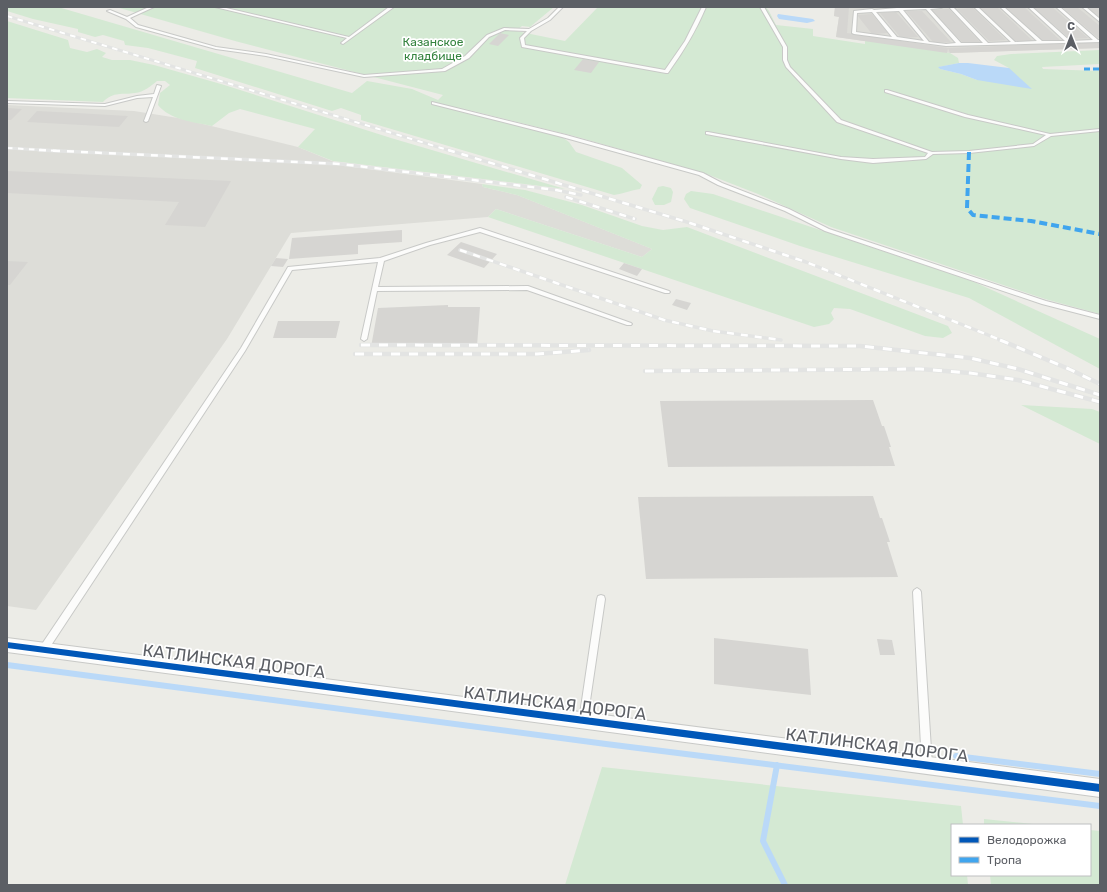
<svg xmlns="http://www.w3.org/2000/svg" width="1107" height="892" font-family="Rubik,sans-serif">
<rect width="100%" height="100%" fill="#ecece7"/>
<path fill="#ddddd8" d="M 835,7 L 1100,7 L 1100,48 L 950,53 L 836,37 L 839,17 L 834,16 Z
M 7,105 L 134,111 L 178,118 L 298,147 L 344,166 L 482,184 L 483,187 L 517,195 L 652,249 L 642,257 L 496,209 L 488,217 L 291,233 L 227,339 L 36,610 L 7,606 Z"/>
<path fill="#d4e9d3" d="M 7,7 L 58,7 L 352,93 L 367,81 L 412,89 L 438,100 L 443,95 L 235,41 L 116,7 L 554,7 L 530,27 L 522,26 L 516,31 L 565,41 L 598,7 L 766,7 L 769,11 L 776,25 L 813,29 L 813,36 L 865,44 L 865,40 L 950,53 L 958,58 L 959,63 L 939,67 L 940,69 L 961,74 L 977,80 L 1009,68 L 994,60 L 997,56 L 1011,54 L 1100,50 L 1100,64 L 1042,67 L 1043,69 L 1100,71 L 1100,314 L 1045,299 L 831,227 L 758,194 L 704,173 L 574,136 L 457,107 L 559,135 L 569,142 L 576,152 L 622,168 L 642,185 L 640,189 C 631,190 623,194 614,195 L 361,120 L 361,115 L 341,108 L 332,111 L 195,68 L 197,61 L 148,48 L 125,45 L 124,41 L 103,35 L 95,37 L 78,32 L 78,29 L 33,19 L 7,11 Z
M 7,21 L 68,40 L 70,48 L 87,52 L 97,49 L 106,53 L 102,57 L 112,60 L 130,60 L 154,65 L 221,84 L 391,138 L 565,189 L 333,161 L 298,147 L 315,129 L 240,109 L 229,113 L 212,126 C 194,122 170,120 158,105 L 160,93 L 170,85 L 165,81 L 157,81 C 151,86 144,92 135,93 C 122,95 114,91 103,102 L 7,98 Z
M 482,184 L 525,190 L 582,205 L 642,226 L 663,230 L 687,227 L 948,326 L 952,333 L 943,338 L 925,336 L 850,309 L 834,308 L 831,313 L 834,319 L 829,324 L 814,327 L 488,217 L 496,209 L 642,257 L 652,249 L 517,195 L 483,187 Z
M 663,186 L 671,188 L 673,192 L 671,202 L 664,205 L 655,205 L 652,199 L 658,187 Z
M 691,191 L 713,194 L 972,281 L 1100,339 L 1100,369 L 969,298 L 800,246 L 690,208 L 684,199 L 686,194 Z
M 1021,405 L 1092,409 L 1100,412 L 1100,444 Z
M 602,767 L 961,806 L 963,825 L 952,825 L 952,875 L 967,875 L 968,885 L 565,885 Z
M 984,819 L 1043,825 L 984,825 Z
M 1090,830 L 1100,831 L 1100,885 L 991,885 L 990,875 L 1090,875 Z"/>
<path fill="#bad9f8" d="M 778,14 L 813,19 L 815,21 L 807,23 L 779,19 L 777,16 Z
M 959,63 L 968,63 L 1009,68 L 1032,89 L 977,80 L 961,74 L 940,69 L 938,67 Z"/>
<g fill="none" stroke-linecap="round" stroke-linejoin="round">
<path stroke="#bad9f8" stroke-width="6" d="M 7,665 L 606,744 L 1100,806
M 956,756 L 1100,774
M 777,765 L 763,841 L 785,885"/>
</g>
<path fill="#d6d5d2" d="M 835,7 L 849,7 L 847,33 L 948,48 L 1100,42 L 1100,48 L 950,53 L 948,48 L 947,53 L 836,37 L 839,17 L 834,16 Z
M 979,7 L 997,7 L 1033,41 L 1015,42 Z
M 1005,7 L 1024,7 L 1060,40 L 1042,41 Z
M 1033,7 L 1052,7 L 1088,38 L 1070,39 Z
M 1062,7 L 1077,7 L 1100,26 L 1100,38 L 1098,38 Z
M 1087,7 L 1100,7 L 1100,18 Z
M 973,8 L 1006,40 L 989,41 L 957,9 Z
M 949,9 L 980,42 L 963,43 L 932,10 Z
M 906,11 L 922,11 L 951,42 L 934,43 Z
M 896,12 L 918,37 L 901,38 L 880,13 Z
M 872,14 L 888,33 L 872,34 L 857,15 Z
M 500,33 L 509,35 L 498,46 L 489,44 Z
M 583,59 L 599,62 L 591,73 L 574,70 Z
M 7,108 L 22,109 L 11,120 L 7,120 Z
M 37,111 L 76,113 L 128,116 L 119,127 L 27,122 Z
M 7,171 L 231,181 L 205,227 L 165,225 L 179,202 L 7,193 Z
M 402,230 L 402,242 L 358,245 L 358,254 L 289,259 L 292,238 Z
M 461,242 L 497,254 L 484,268 L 447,255 Z
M 276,258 L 288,259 L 283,267 L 271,266 Z
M 7,261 L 28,262 L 10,285 L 7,285 Z
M 624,263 L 642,269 L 637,276 L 619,269 Z
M 676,299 L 691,303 L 687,310 L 672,305 Z
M 448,305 L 448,307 L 480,307 L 477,346 L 371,347 L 378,308 Z
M 278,321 L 340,321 L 336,338 L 273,338 Z
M 873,400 L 882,426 L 884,426 L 891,447 L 889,447 L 895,466 L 668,467 L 660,401 Z
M 873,496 L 880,518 L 882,518 L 890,542 L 887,542 L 898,577 L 646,579 L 638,497 Z
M 714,638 L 808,649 L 811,695 L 714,684 Z
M 877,639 L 892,640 L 895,655 L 880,655 Z"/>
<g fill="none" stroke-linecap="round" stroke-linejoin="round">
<g stroke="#c8c9c7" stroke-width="2">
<path id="lane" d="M 149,7 L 154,7 L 130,18 L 138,25 L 216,47 L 266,54 L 364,75 L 442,69 L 465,56 L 487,35 L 504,28 L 529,29 L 548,18 L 559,7 L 563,7 L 550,20 L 531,31 L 524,38 L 525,45 L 665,70 L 685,41 L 702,7 L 706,7 C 696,31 683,52 668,73 L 666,73 L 522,47 L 520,38 L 527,31 L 505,30 L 489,37 L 469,58 L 445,71 L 364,77 L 266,56 L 216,49 L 136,27 L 126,19 L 107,11 L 110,10 L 127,17 Z
M 215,7 L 222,7 L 349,37 L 389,7 L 394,7 L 343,44 L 341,43 L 347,38 Z
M 760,7 L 764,7 L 787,47 L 787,60 L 790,67 L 841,120 L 932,152 L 969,151 L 1033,144 L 1046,135 L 965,117 L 885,92 L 885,90 L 887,90 L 968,115 L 1050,134 L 1100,129 L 1100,131 L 1051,136 L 1034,146 L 969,153 L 933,154 L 926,159 L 873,163 L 841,159 L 706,134 L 706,132 L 708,132 L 841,157 L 873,159 L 925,157 L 928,153 L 837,122 L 786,67 L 783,60 L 783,47 Z
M 896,7 L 900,7 L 901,8 L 943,7 L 941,8 L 930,9 L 961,43 L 983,43 L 949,7 L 953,7 L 988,43 L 1011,42 L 974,7 L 978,7 L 1015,42 L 1037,41 L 1000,7 L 1004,7 L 1042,41 L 1065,41 L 1028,7 L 1032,7 L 1070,41 L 1093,40 L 1056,7 L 1060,7 L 1098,40 L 1100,40 L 1100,42 L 946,46 L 854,34 L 852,33 L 854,11 L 872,9 L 874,10 L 897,8 ZM 926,9 L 956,43 L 946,44 L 929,42 L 903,10 ZM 899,11 L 924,41 L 897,37 L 876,12 ZM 872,12 L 892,37 L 856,32 L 857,13 Z
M 1082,7 L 1086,7 L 1100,19 L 1100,22 Z
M 157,85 L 161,86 L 148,121 L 146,122 L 144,121 L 153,97 L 137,98 L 105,106 L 7,103 L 7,101 L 105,104 L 137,96 L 154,94 Z
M 432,102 L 566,135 L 703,173 L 722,183 L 789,209 L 829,229 L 1046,301 L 1100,315 L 1100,319 L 1042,304 L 825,231 L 785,211 L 718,185 L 699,175 L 562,137 L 432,104 Z
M 480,228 L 669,291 L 670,292 L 669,293 L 665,293 L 480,232 L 430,245 L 384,261 L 378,287 L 528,286 L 631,323 L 632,324 L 631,325 L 627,325 L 527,290 L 377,291 L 367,339 L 364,341 L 361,339 L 378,262 L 292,270 L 245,351 L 46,653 L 43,654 L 40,653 L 39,650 L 40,647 L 241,348 L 288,267 L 380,258 L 426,243 Z
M 917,588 L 920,590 L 921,592 L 932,765 L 930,768 L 927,770 L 924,768 L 922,765 L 913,592 L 914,590 Z
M 601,595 L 604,596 L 605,599 L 587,721 L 586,724 L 583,725 L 580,724 L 579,721 L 597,599 L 598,596 Z"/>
</g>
<g stroke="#c8c9c7" stroke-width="2">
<path id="street" d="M 7,638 L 1100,779 L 1100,797 L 7,652 Z"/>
</g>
<use href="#lane" fill="#fcfcfb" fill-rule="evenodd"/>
<use href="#street" fill="#fcfcfb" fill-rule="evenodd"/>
<g stroke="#e3e4e3" stroke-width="3">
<path id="rail-far2" d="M 7,16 L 451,151
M 7,148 L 60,151"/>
</g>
<g stroke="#e3e4e3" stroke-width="3.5">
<path id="rail-far1" d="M 39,150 L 341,164 L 556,190 L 581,195
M 448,150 L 687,222 L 806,262 L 1003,341
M 566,197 L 635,219
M 460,250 L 664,320 L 713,331 L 781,340"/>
</g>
<g stroke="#e3e4e3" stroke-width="4.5">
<path id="rail" d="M 1000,340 L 1069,369 L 1100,384
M 361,345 L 860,346 L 970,358 L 1018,369 L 1100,395
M 355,354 L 537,354 L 589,350
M 645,371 L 920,369 L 970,373 L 1018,380 L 1100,402"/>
</g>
<use href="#rail-far2" stroke="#fff" stroke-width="2" stroke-dasharray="5.5" stroke-linecap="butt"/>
<use href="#rail-far1" stroke="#fff" stroke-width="2.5" stroke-dasharray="7" stroke-linecap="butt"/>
<use href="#rail" stroke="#fff" stroke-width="3" stroke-dasharray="9" stroke-linecap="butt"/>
<path stroke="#40a5ee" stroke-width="3" stroke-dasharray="6 3" stroke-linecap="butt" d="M 1084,69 L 1100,69"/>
<path stroke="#40a5ee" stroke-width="4" stroke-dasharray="8 4" stroke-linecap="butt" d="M 969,152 L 967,208 L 973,215 L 1031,221 L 1100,234"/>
<g stroke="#fff" stroke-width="2">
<path id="cycleway" d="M 7,642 L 1100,784 L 1100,792 L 7,648 Z"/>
</g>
<use href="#cycleway" fill="#0057b8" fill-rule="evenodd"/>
</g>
<g text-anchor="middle" stroke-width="3.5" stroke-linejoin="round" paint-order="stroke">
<g font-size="12" fill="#34833e" stroke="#fff">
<text x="433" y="46">Казанское<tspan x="433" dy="14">кладбище</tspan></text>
</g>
<g font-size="17" fill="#5c5f65" stroke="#fff">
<text transform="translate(234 661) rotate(7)" y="6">КАТЛИНСКАЯ ДОРОГА</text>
<text transform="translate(555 703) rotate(7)" y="6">КАТЛИНСКАЯ ДОРОГА</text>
<text transform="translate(877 745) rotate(7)" y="6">КАТЛИНСКАЯ ДОРОГА</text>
</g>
</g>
<rect width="1107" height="892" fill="none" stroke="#5c5f65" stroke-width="16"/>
<rect x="951" y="824" width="140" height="52" fill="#ffffff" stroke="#bebfc1"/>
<rect x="959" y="837" width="20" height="6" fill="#0057b8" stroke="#bebfc1"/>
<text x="987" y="844" font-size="12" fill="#5c5f65">Велодорожка</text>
<rect x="959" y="857" width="20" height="6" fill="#40a5ee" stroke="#bebfc1"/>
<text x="987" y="864" font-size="12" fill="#5c5f65">Тропа</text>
<g transform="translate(1071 36)" stroke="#ffffff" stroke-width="3" paint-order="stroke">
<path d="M0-3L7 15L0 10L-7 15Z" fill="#5c5f65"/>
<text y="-6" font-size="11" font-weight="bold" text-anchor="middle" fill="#5c5f65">С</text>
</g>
</svg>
